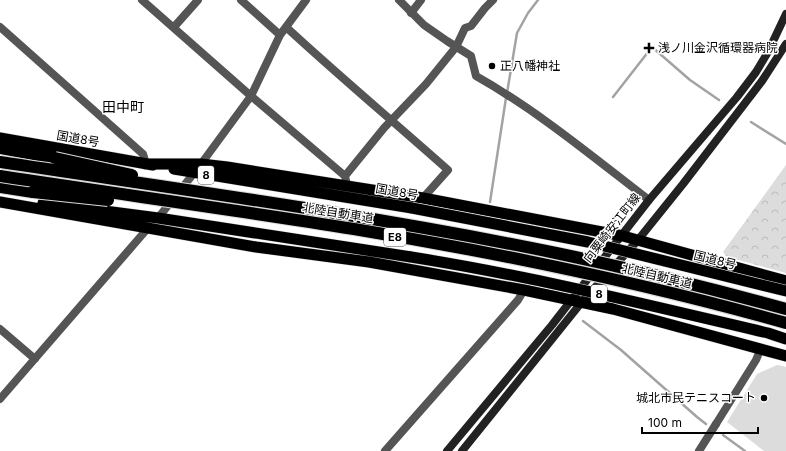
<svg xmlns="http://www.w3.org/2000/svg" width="786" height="451" font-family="Inter,'Noto Sans JP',sans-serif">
<defs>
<pattern id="park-crowns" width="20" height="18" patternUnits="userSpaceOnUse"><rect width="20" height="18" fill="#dcdcdc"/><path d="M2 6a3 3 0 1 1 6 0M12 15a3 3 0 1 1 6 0" fill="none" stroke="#bbb"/></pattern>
</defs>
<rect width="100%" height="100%" fill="#fff"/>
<path fill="#dcdcdc" d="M 777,365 L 786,367 L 786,451 L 764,451 L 727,422 L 757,374 Z"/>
<path fill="url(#park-crowns)" d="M 786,165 L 786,273 L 727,257 L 723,252 Z"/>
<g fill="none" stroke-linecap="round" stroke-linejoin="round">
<path stroke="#a3a3a3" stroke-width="2.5" d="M 507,93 L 517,33 L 528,13 L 538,0
M 613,97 L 652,47 L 690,80 L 719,100
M 751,122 L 786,144
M 490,202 L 506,98
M 583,321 L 621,350 L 697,417 L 706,424
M 723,435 L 745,451"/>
<g stroke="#dbdbdb" stroke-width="12">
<path id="trunk" d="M 0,138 L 153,165
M 146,164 L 201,164 L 227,167 L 423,198 L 623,236 L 786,281
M 174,169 L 412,208
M 0,202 L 256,247 L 369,262 L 524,290 L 613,309 L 786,356
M 43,203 L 158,218 L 411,257"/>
</g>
<g stroke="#dbdbdb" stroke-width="14">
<path id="motorway" d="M 0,148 L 55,158
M 0,187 L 33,192"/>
</g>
<path stroke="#555" stroke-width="8" d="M 142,0 L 251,96 L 345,176 L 347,185
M 241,0 L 280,35
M 399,0 L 424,25 L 447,41 L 471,56 L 476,76 C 538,111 593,157 649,200
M 411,13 L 421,0
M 0,27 L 143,154 L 146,164
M 174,27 L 198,0
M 286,27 C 339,76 394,122 448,170 L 423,198
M 201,164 L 251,96 L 280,35 L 306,0
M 345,176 L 384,128 L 426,84 L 456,47 L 465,28 L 471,26 L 485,8 L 493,0
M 158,218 L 194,173
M 0,329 L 35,359
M 0,399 L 148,228
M 385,451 L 518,300 L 524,290
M 699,451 L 716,424"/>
<path stroke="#555" stroke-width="8" d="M 716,424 L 756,360 L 761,348"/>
<path stroke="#222" stroke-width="8" d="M 447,451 L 552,325 L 649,200 L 737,97 L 756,72 L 768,52 L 786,14
M 462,451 L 581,303 L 638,240 L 683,184 L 762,81 L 786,44"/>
<use href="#trunk" stroke="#000" stroke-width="11"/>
<use href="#motorway" stroke="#000" stroke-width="12"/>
<g stroke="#dbdbdb" stroke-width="12" stroke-linecap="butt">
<path id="trunk-bridge" d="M 412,208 L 588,242 L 786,291
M 411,257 C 531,276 649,305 768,333 L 786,339"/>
</g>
<g stroke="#dbdbdb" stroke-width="14" stroke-linecap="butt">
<path id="motorway-bridge" d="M 55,158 L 132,175
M 0,162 C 185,190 372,215 556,253 C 633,269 710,288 786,309
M 0,176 C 118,194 236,210 354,229 C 499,253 644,283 786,323
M 33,192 L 108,200"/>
</g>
<use href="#trunk-bridge" stroke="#000" stroke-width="11"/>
<use href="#motorway-bridge" stroke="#000" stroke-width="12"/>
</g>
<g fill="#000" stroke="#fff" stroke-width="1.5">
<path d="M647 42h4v4h4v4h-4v4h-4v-4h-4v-4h4z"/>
<circle cx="492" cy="66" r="4"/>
<circle cx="764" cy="398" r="4"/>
</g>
<g text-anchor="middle" stroke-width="3" stroke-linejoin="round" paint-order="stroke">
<g fill="#fff" stroke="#4c4c4c" stroke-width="1">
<rect x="198" y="166" width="16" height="18" rx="3"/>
<rect x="384" y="228" width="22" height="18" rx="3"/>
<rect x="591" y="285" width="16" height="18" rx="3"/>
</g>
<g font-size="11" font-weight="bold" fill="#000">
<text x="206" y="179">8</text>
<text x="395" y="241">E8</text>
<text x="599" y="298">8</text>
</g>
<g font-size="12" fill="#000" stroke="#fff" text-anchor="start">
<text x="658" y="52">浅ノ川金沢循環器病院</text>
<text x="500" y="70">正八幡神社</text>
<text x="756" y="402" text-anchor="end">城北市民テニスコート</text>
</g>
<g font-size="12" fill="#000" stroke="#fff">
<text transform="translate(78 139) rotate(10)" y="4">国道8号</text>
<text transform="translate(397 192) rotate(10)" y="4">国道8号</text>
<text transform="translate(338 213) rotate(9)" y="4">北陸自動車道</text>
<text transform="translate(612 228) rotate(-52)" y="4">向粟崎安江町線</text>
<text transform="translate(715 260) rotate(14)" y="4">国道8号</text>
<text transform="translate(657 276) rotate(13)" y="4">北陸自動車道</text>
</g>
<g font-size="14" fill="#000" stroke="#fff">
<text x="123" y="112">田中町</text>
</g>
</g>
<path d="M642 427v6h116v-6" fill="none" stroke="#000000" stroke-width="2"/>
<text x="648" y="427" font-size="12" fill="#000000" stroke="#ffffff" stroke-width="3" paint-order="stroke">100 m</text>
</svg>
